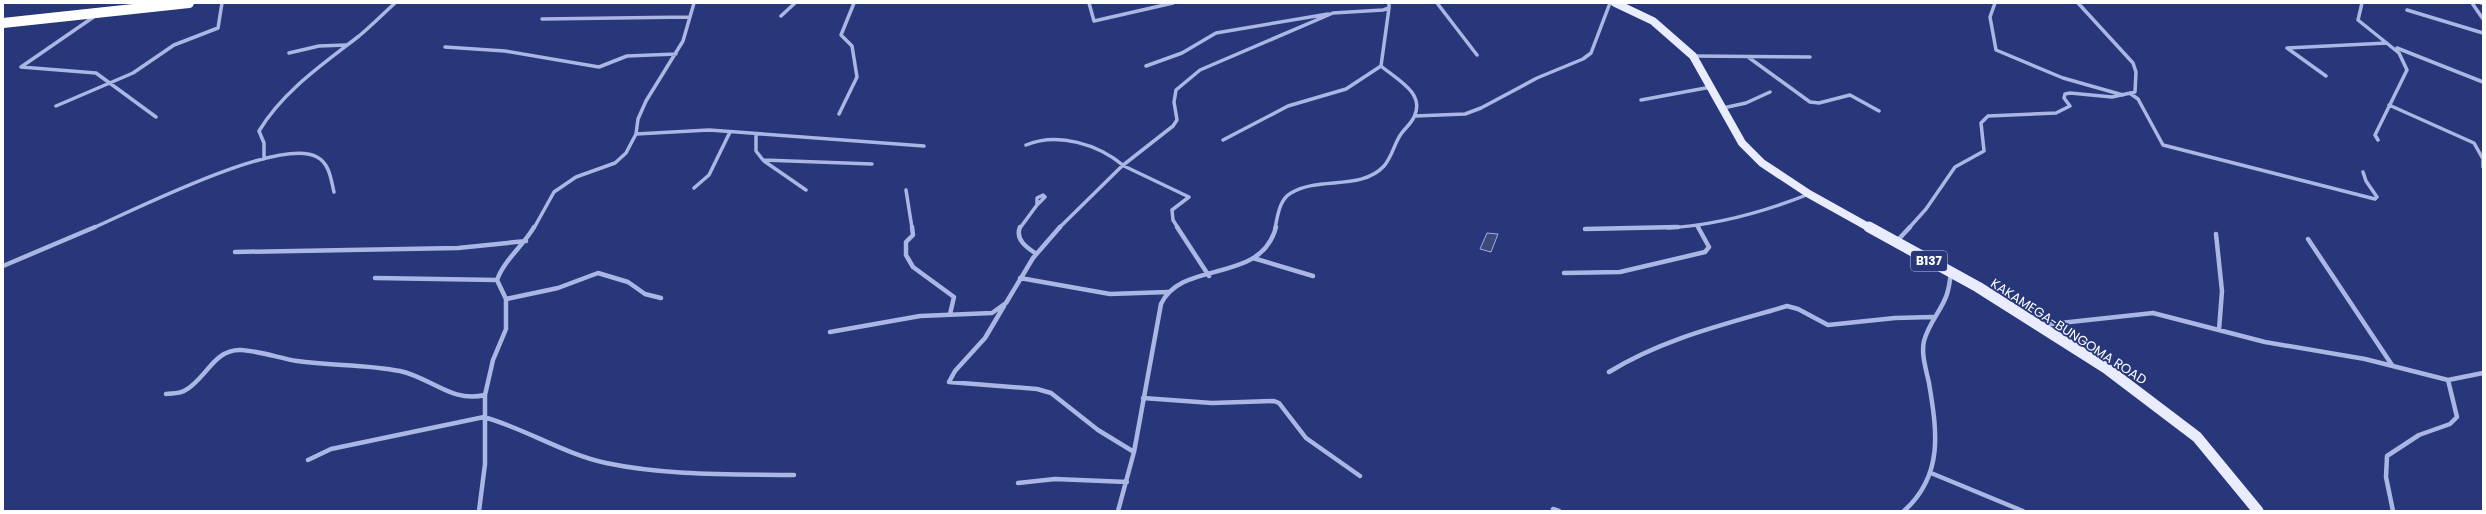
<svg xmlns="http://www.w3.org/2000/svg" width="2486" height="514" font-family="Poppins,sans-serif">
<rect width="100%" height="100%" fill="#273779"/>
<path fill="#3d497a" stroke="#9faee3" d="M 1487,233 L 1498,234 L 1491,252 L 1480,249 Z"/>
<g fill="none" stroke-linecap="round" stroke-linejoin="round">
<path stroke="#aab6e3" stroke-width="3.5" d="M 1089,3 L 1094,21 L 1173,3
M 1437,3 L 1477,55
M 1995,3 L 1990,17 L 1996,50 L 2063,78 L 2123,95
M 2362,3 L 2358,20 L 2399,53 L 2407,70 L 2375,135 L 2378,140
M 2472,3 L 2483,19
M 2481,3 L 2483,3
M 2407,10 L 2483,33
M 95,16 L 21,67 L 96,73 L 156,117
M 781,16 L 795,3
M 542,19 L 689,17
M 445,47 L 505,51 L 599,67 L 627,56 L 676,54
M 2397,48 L 2483,82
M 289,53 L 319,46 L 346,45
M 1694,56 L 1810,57
M 1748,57 L 1810,102 L 1819,103 L 1850,95 L 1879,111
M 1146,66 L 1182,53 L 1216,33 L 1328,14
M 2326,76 L 2287,48 L 2387,43
M 2131,94 L 2138,99 L 2163,145 L 2375,199 L 2377,197 L 2366,181 L 2363,172
M 1641,100 L 1711,87
M 2389,105 L 2474,143 L 2483,159 L 2483,167
M 56,106 L 133,73 L 174,45 L 218,28 L 222,3
M 1723,108 L 1746,103 L 1770,92
M 839,114 L 857,77 L 852,46 L 841,35 L 854,3
M 1415,116 L 1465,114 L 1481,108 L 1537,78 L 1583,59 L 1591,53 L 1610,3
M 636,134 L 709,130 L 924,146
M 756,134 L 756,151 L 763,160 L 872,164
M 1223,140 L 1288,106 L 1346,89 L 1381,66
M 1026,145 C 1058,132 1098,144 1124,166 L 1189,197 L 1172,210 L 1173,220 L 1178,228
M 264,159 L 264,143 L 259,131 C 283,91 323,64 359,36 C 371,26 383,14 395,3
M 764,161 L 806,190
M 694,188 L 709,175 L 730,132
M 906,190 L 912,228
M 1043,195 L 1045,197 L 1037,205 L 1037,198 Z
M 1698,226 L 1699,228
M 93,228 C 134,210 280,136 317,157 C 330,164 331,180 334,192
M 534,228 L 554,192 L 576,177 L 615,163 L 626,153 L 636,134 L 638,119 L 646,101 L 683,41 L 694,3
M 1020,228 L 1037,205
M 1059,228 L 1122,166 L 1173,126 L 1177,120 L 1174,102 L 1176,90 L 1200,70 L 1333,13 L 1383,10 L 1389,8 L 1389,3
M 1275,228 C 1278,215 1279,200 1291,193 C 1319,176 1361,191 1384,166 C 1392,157 1394,144 1401,134 C 1405,128 1411,124 1414,117 C 1426,93 1396,79 1381,66 L 1389,8
M 1668,228 C 1717,225 1764,212 1809,194
M 1909,228 L 1926,209 L 1955,167 L 1984,151 L 1981,123 L 1988,116 L 2056,113 L 2070,106 L 2064,98 L 2065,94 L 2070,93 L 2112,97 L 2135,92 L 2136,72 L 2133,63 L 2078,3"/>
<path stroke="#aab6e3" stroke-width="4.5" d="M 912,227 L 913,235 L 906,242 L 906,255 L 913,267 L 954,297 L 950,314
M 1020,227 C 1015,239 1026,247 1035,253
M 1177,227 L 1209,276
M 1585,229 L 1678,227
M 2216,234 L 2222,291 L 2219,330
M 2308,239 L 2392,365
M 1897,241 L 1910,227
M 235,252 L 458,248 L 526,241
M 1253,258 L 1313,276
M 3,266 L 95,227
M 1564,273 L 1620,272 L 1705,252 L 1709,247 L 1698,227
M 375,278 L 497,280
M 1020,278 L 1110,294 L 1168,292
M 506,299 L 558,288 L 598,273 L 628,282 L 645,294 L 661,298
M 1004,306 L 985,338 L 955,371 L 949,382 L 1037,389 L 1051,393 L 1098,430 L 1134,452
M 2042,325 L 2153,313 L 2265,342 L 2365,359 L 2448,380 L 2483,373
M 830,332 L 920,316 L 992,313 L 1006,303 L 1033,258 L 1060,227
M 1609,372 C 1664,338 1726,324 1787,306 L 1798,309 L 1828,325 L 1895,318 L 1933,317
M 166,394 C 172,393 178,394 184,391 C 206,380 213,349 241,350 C 260,351 279,358 297,361 C 331,366 366,364 400,371 C 432,378 451,403 485,395
M 1143,398 L 1212,403 L 1274,401 L 1279,403 L 1306,438 L 1360,476
M 308,460 L 331,449 L 484,417 C 526,429 564,454 606,463 C 668,476 731,474 794,475
M 1931,473 L 2023,511
M 1018,483 L 1055,479 L 1127,482
M 1553,509 L 1559,511
M 479,511 L 485,464 L 485,395 L 493,360 L 506,329 L 506,299 L 497,280 C 504,260 524,245 534,227
M 1118,511 L 1134,452 L 1161,304 C 1182,259 1261,285 1276,227
M 1904,511 C 1944,475 1937,431 1929,383 C 1926,369 1921,354 1924,341 C 1929,322 1942,310 1947,294 C 1949,288 1950,280 1951,273
M 2393,511 L 2386,477 L 2387,456 L 2419,435 L 2450,424 L 2457,417 L 2448,380"/>
<path stroke="#e9ecfc" stroke-width="8" d="M 1615,3 L 1653,21 L 1693,56 L 1742,143 L 1762,163 L 1809,194 L 1870,228"/>
<path stroke="#e9ecfc" stroke-width="11" d="M 1869,227 L 1978,287 L 2106,368 L 2197,437 L 2258,511"/>
<path stroke="#fff" stroke-width="10" d="M 3,23 L 189,3"/>
</g>
<g text-anchor="middle" stroke-width="3.5" stroke-linejoin="round" paint-order="stroke">
<rect fill="#273779" stroke="#bec3d7" stroke-width="1" x="1911" y="251" width="36" height="20" rx="3"/>
<g font-size="12" font-weight="bold" fill="#fff">
<text x="1929" y="265">B137</text>
</g>
<g font-size="13" fill="#fff" stroke="#273779">
<text transform="translate(2069 331) rotate(33)" y="5">KAKAMEGA-BUNGOMA ROAD</text>
</g>
</g>
<rect width="2486" height="514" fill="none" stroke="#ffffff" stroke-width="8"/>
</svg>
